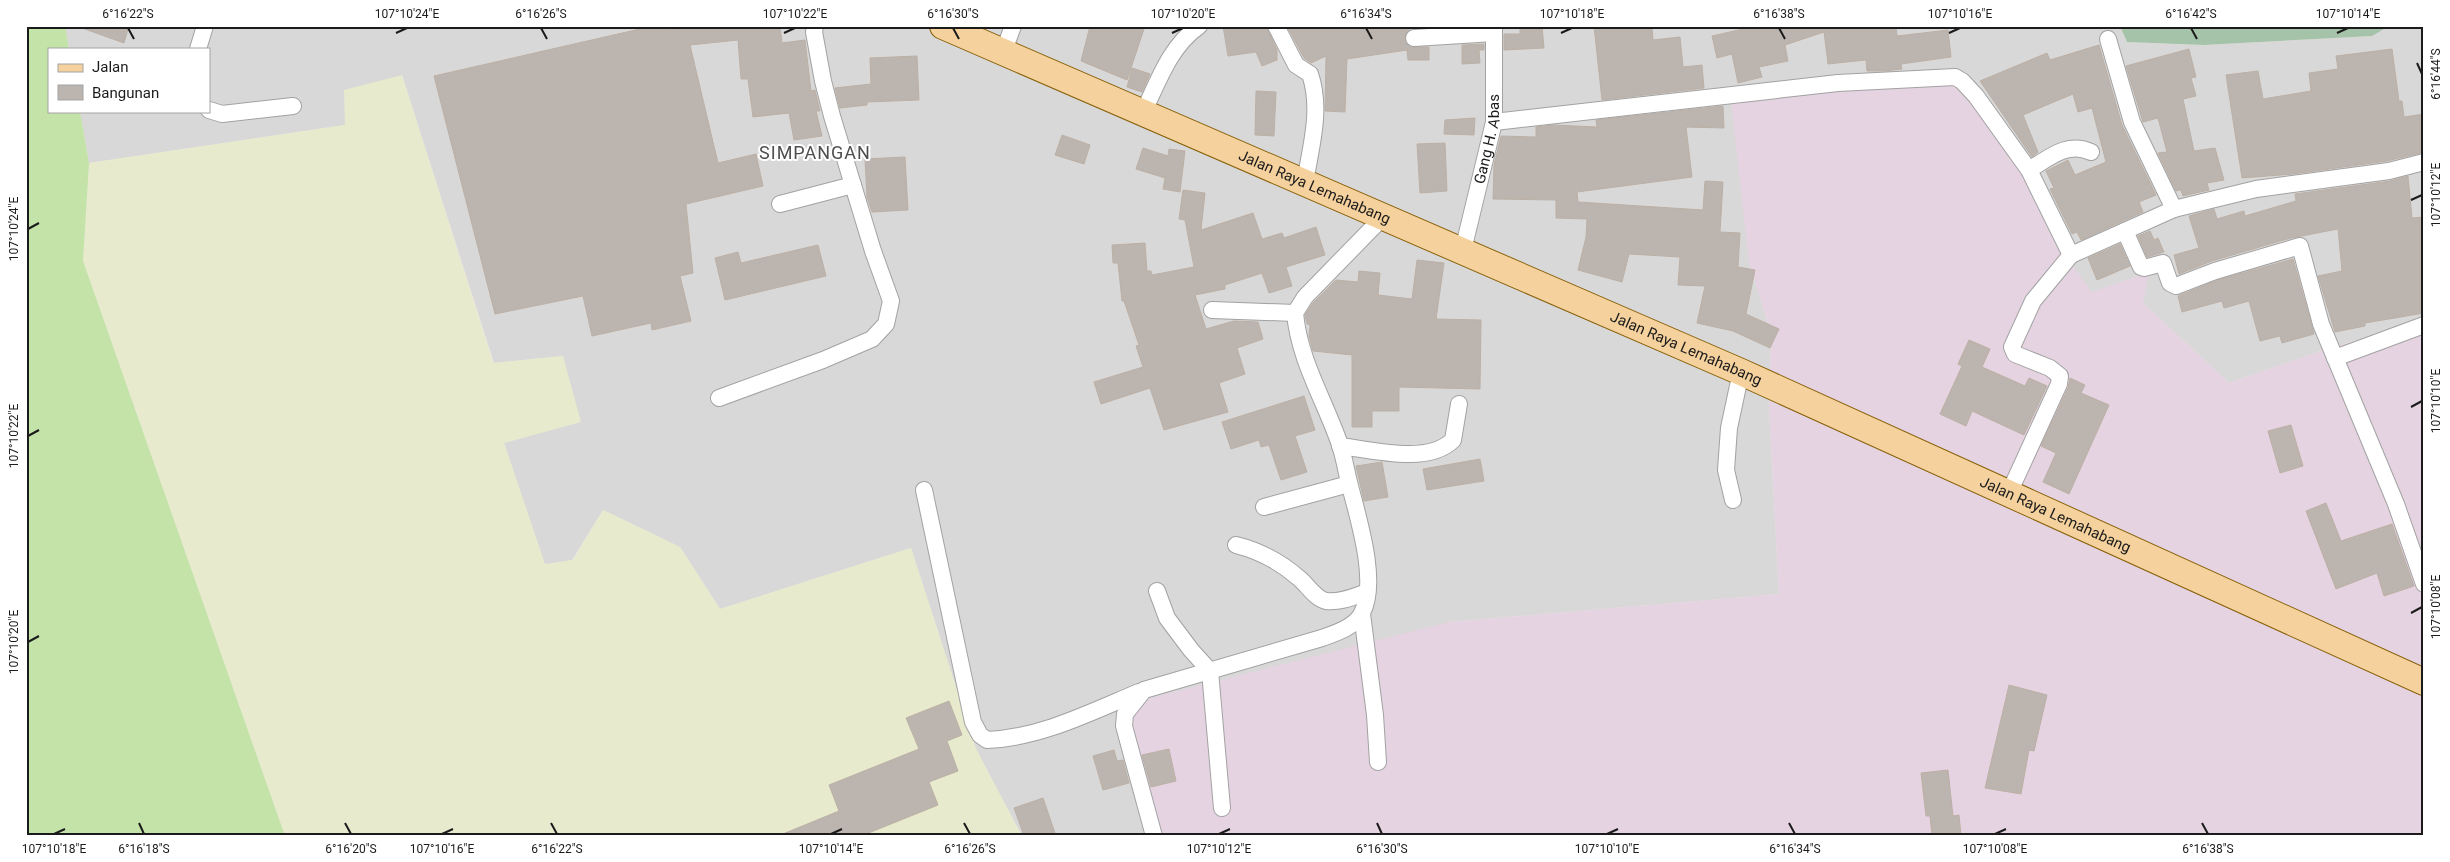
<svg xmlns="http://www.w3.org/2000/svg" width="2450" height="862" font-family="Roboto,sans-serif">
<rect width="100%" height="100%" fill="#ece8e1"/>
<path fill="#d9d8d8" d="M 65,26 L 2120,26 L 2127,42 L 2204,45 L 2371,36 L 2389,26 L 2424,26 L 2424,321 L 2326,349 L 2229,383 L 2143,303 L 2092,293 L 2063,254 L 1749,262 L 1771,333 L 1769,408 L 1779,594 L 1449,622 L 1159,836 L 1022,836 L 976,749 L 911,548 L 720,609 L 680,547 L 603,510 L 572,560 L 545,565 L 504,443 L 563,356 L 494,363 L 402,75 L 345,125 L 89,163 L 80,111 L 209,111 L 209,49 L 69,49 Z"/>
<path fill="#e5d3e1" d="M 1950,81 L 2027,166 L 2064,254 L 2092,292 L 2149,272 L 2143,303 L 2229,383 L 2326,349 L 2424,321 L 2424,836 L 1159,836 L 1127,704 L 1449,622 L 1779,594 L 1769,408 L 1771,333 L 1749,262 L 1730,92 Z"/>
<path fill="#e7eacd" d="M 402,75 L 493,363 L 563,356 L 581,422 L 504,443 L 545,564 L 573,560 L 603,510 L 680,547 L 720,609 L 911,548 L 976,749 L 1022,836 L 285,836 L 83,261 L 89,163 L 345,125 L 344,90 Z"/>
<path fill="#c4e3a9" d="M 26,26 L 65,26 L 69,49 L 49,49 L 49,111 L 80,111 L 89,163 L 83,261 L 285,836 L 26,836 Z"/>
<path fill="#a4c3a9" d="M 2120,26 L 2389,26 L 2372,36 L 2204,45 L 2127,42 Z"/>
<path fill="#bcb4ae" stroke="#bcb0a5" d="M 82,26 L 129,26 L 124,43 L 82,28 Z
M 653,26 L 668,26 L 669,30 L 703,26 L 780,26 L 782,43 L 805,40 L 811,91 L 815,90 L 820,111 L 816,111 L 822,136 L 794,140 L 789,113 L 753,117 L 748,79 L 741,79 L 738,40 L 690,45 L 718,163 L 756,154 L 763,186 L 686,204 L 693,273 L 680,276 L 691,321 L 652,330 L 651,323 L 592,336 L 583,296 L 495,314 L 434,76 Z
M 1090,26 L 1145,26 L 1127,80 L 1081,61 Z
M 1223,26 L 1266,26 L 1277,50 L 1277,60 L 1262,66 L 1256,52 L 1228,56 Z
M 1287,26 L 1428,26 L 1409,29 L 1404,38 L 1410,47 L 1429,47 L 1429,60 L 1408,60 L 1407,50 L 1347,59 L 1345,112 L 1325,111 L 1326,56 L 1311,63 L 1304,58 Z
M 1520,26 L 1542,26 L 1544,48 L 1504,50 L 1504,34 L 1520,34 Z
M 1594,26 L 1652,26 L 1653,40 L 1680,37 L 1683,67 L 1702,65 L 1704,88 L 1602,100 Z
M 1756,26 L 1896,26 L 1897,36 L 1948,30 L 1951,57 L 1901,64 L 1902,69 L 1885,71 L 1867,71 L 1866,60 L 1828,64 L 1824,32 L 1785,45 L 1788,61 L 1759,67 L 1762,77 L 1738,83 L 1732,54 L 1717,58 L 1712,36 Z
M 1484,44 L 1484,50 L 1479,50 L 1480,63 L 1462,64 L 1462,45 Z
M 2099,45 L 2122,125 L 2156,195 L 2139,202 L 2143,212 L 2081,240 L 2077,232 L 2072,234 L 2050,189 L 2054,188 L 2046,171 L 2068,160 L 2075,175 L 2106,162 L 2092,108 L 2078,112 L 2073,94 L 2023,115 L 2038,152 L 2032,157 L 1980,81 L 2047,53 L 2050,60 Z
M 2189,49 L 2196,77 L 2191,78 L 2196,96 L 2183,99 L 2194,151 L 2215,148 L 2224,180 L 2207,183 L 2209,190 L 2183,196 L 2181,190 L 2176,191 L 2158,153 L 2167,152 L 2158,118 L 2143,122 L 2126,66 Z
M 2392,49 L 2399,101 L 2402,101 L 2404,117 L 2424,114 L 2424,152 L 2387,161 L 2293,174 L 2242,178 L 2226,75 L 2258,71 L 2263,99 L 2311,91 L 2309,73 L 2338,69 L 2336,56 Z
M 917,56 L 919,100 L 867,102 L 867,105 L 840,108 L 835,88 L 871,84 L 870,58 Z
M 1132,68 L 1150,74 L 1142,92 L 1127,87 Z
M 1256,91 L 1276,92 L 1274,136 L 1255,135 Z
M 1723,106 L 1724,128 L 1686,127 L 1692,177 L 1577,192 L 1578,202 L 1703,210 L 1705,181 L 1723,182 L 1720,232 L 1740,233 L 1738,267 L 1755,270 L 1746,314 L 1779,329 L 1770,348 L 1733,331 L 1697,323 L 1705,286 L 1678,285 L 1680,257 L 1629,254 L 1622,282 L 1578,270 L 1586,237 L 1587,219 L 1556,218 L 1556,200 L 1493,199 L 1494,165 L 1501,136 L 1536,137 L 1536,127 L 1553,125 L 1597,127 L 1596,120 Z
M 1475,118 L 1474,135 L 1444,134 L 1445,120 Z
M 1062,135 L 1090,145 L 1084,164 L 1055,155 Z
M 1445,143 L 1447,191 L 1420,193 L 1417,144 Z
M 1143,148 L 1168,156 L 1169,149 L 1185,151 L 1180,192 L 1163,189 L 1165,178 L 1136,169 Z
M 905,157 L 908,210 L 872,212 L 867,197 L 865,159 Z
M 2408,176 L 2412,218 L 2424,217 L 2424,313 L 2365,323 L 2365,326 L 2335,332 L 2318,276 L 2342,271 L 2338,229 L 2291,238 L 2212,261 L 2179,274 L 2174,255 L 2199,248 L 2189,216 L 2214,209 L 2217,219 L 2244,211 L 2245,216 L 2296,201 L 2295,194 L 2390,181 Z
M 1183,190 L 1205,193 L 1201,230 L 1253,213 L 1262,239 L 1282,233 L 1284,238 L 1316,227 L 1325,255 L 1286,267 L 1292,286 L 1269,293 L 1262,273 L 1225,285 L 1225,289 L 1195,295 L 1206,329 L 1234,321 L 1258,322 L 1263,339 L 1237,348 L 1245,374 L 1219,383 L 1228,412 L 1164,430 L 1150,388 L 1101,404 L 1094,382 L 1143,367 L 1136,346 L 1139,345 L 1124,301 L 1122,301 L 1118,263 L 1113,263 L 1112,245 L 1145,243 L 1147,271 L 1151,271 L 1152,275 L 1194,267 L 1185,220 L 1179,219 Z
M 2150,231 L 2154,240 L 2158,238 L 2164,252 L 2147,257 L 2138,236 Z
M 2120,244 L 2130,266 L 2097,280 L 2088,258 Z
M 818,245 L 826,276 L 725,300 L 715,258 L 738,252 L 741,263 Z
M 2293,259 L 2314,334 L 2282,343 L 2280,336 L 2260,341 L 2249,301 L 2224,308 L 2222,301 L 2182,312 L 2178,296 L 2218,280 Z
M 1417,260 L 1444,263 L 1436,319 L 1481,320 L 1480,389 L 1399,387 L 1399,411 L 1372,411 L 1372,427 L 1352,427 L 1352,355 L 1313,351 L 1309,336 L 1310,325 L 1307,324 L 1305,315 L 1313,303 L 1336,280 L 1358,282 L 1359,271 L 1380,273 L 1378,295 L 1412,299 Z
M 1969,340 L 1990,349 L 1982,367 L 2025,386 L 2029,378 L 2047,386 L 2024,435 L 1972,411 L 1966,426 L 1940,414 L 1962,366 L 1958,364 Z
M 2070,378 L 2085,385 L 2081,393 L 2109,405 L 2069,494 L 2043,482 L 2056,453 L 2041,446 L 2068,388 Z
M 1304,396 L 1315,430 L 1295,436 L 1307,472 L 1281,480 L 1269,445 L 1261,447 L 1259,440 L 1231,449 L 1222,422 Z
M 2291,425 L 2303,466 L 2280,473 L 2268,431 Z
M 1480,459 L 1484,481 L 1427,490 L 1423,469 Z
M 1382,462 L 1388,497 L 1364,501 L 1356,466 Z
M 2326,503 L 2341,541 L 2392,524 L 2414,586 L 2384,596 L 2377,573 L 2336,589 L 2306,511 Z
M 2009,685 L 2047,695 L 2034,751 L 2029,750 L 2021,794 L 1985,788 Z
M 949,701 L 962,735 L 947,741 L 958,771 L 929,782 L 938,805 L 861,836 L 778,836 L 839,811 L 829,785 L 919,749 L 906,718 Z
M 1169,749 L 1176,781 L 1151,787 L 1142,755 Z
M 1114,750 L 1117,761 L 1123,760 L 1129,783 L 1103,790 L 1093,756 Z
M 1948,770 L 1953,816 L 1959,815 L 1961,836 L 1932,836 L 1930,816 L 1926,816 L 1921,773 Z
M 1043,798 L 1056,836 L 1024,836 L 1014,808 Z"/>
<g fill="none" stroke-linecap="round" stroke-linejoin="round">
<g stroke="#a2a2a2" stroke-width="18">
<g id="minor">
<path d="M 1276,26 L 1296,65 L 1310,74 C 1322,109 1311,146 1305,182"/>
<path d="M 1414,38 L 1494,33"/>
<path d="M 2108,39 L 2132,122 L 2174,209"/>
<path d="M 198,49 L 205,26"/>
<path d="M 1003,53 L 1013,26"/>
<path d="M 209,110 L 222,114 L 293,106"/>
<path d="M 1143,113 C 1158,82 1170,46 1199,26"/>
<path d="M 1494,122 L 1838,83 L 1955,77 L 1962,81 L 1976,96 L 2029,170 L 2071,255 L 2174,209 L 2256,189 L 2389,171 L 2424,162"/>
<path d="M 2029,170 C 2049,158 2067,141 2091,152"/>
<path d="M 780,204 L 853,185"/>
<path d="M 2125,231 L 2141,267 L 2144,268 L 2163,263 L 2170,283 L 2176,286 L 2215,271 L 2300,246 L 2321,324 L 2396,504 L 2424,584"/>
<path id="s1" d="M 1463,250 L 1494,122 L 1494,26"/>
<path d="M 1212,310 L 1295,313"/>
<path d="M 2335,358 L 2424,325"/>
<path d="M 719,398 L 823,360 L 872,339 L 886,324 L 891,301 L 873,251 L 832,116 L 823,81 L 814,32 L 815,26"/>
<path d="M 1340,446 C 1372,450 1428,465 1453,440 L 1459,404"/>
<path d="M 924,490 L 973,722 L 980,735 L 987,740 C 1040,738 1091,712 1139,692"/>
<path d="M 2009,493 L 2059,384 L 2060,376 L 2050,368 L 2015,354 L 2012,347 L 2033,301 L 2071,255"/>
<path d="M 1733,500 L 1726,470 L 1729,428 L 1741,372"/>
<path d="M 1264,507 L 1349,484"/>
<path d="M 1236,545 C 1260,551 1282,563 1300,579 C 1308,586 1316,599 1326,601 C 1340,603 1355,596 1367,592"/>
<path d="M 1157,591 L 1167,618 L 1191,650 L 1210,671 L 1222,808"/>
<path d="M 1362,614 L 1375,715 L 1378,762"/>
<path d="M 1154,836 L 1124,726 L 1125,714 L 1144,690 L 1322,638 C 1336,633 1355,627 1362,613 C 1379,581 1357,515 1349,482 C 1346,470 1344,457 1340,445 C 1325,401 1299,360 1295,313 L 1305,297 L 1384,216"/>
</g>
</g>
<g stroke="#88610a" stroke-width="28">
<g id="primary">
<path id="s2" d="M 943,26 L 1741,372 L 2424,682"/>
</g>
</g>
<use href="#minor" stroke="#fff" stroke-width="16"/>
<use href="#primary" stroke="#f4d19d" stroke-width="26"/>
</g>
<path fill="none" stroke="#1b1b1b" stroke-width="2" d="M 128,28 L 134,39M 541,28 L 547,39M 953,28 L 959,39M 1366,28 L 1372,39M 1779,28 L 1785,39M 2191,28 L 2197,39M 396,33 L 407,28M 784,33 L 795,28M 1172,33 L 1183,28M 1561,33 L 1572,28M 1949,33 L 1960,28M 2337,33 L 2348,28M 2417,63 L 2422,74M 2411,200 L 2422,195M 28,229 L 39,223M 2411,407 L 2422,401M 28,436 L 39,430M 2411,613 L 2422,607M 28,642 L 39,636M 139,823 L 144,834M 345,823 L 351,834M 551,823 L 557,834M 964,823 L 970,834M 1377,823 L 1382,834M 1789,823 L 1795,834M 2202,823 L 2208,834M 54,834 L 65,829M 442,834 L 453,829M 831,834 L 842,829M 1219,834 L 1230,829M 1607,834 L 1618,829M 1995,834 L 2006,829"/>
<g text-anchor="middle" stroke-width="4" stroke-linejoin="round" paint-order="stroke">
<g font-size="15" fill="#1b1b1b" stroke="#fff">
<text dy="5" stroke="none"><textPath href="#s1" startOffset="114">Gang H. Abas</textPath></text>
<text dy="5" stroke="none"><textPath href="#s2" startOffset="405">Jalan Raya Lemahabang</textPath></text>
<text dy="5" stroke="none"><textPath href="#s2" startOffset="810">Jalan Raya Lemahabang</textPath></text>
<text dy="5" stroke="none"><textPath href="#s2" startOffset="1215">Jalan Raya Lemahabang</textPath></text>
</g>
<g font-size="18" letter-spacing="1" fill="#4e4e4e" stroke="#fff">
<text x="815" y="159">SIMPANGAN</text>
</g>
</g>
<rect width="2450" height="862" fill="none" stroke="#ffffff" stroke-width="55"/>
<rect x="48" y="48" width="162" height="65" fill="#ffffff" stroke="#a4a4a4"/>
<rect x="58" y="64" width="25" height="8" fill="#f4d19d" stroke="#a4a4a4"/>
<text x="92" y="72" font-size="15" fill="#1b1b1b">Jalan</text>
<rect x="58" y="85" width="25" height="15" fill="#bcb4ae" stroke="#a4a4a4"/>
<text x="92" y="98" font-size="15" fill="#1b1b1b">Bangunan</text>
<rect x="28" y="28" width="2394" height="806" fill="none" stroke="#1b1b1b" stroke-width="2"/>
<g font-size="12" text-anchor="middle" fill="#1b1b1b">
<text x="128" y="18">6°16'22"S</text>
<text x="407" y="18">107°10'24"E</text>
<text x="541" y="18">6°16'26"S</text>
<text x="795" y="18">107°10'22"E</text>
<text x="953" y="18">6°16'30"S</text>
<text x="1183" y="18">107°10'20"E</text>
<text x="1366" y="18">6°16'34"S</text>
<text x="1572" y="18">107°10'18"E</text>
<text x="1779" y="18">6°16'38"S</text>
<text x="1960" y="18">107°10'16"E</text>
<text x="2191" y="18">6°16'42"S</text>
<text x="2348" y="18">107°10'14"E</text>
<text transform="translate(2436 74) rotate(-90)" y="4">6°16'44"S</text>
<text transform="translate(2436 195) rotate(-90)" y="4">107°10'12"E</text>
<text transform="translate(14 229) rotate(-90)" y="4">107°10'24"E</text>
<text transform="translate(2436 401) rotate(-90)" y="4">107°10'10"E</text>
<text transform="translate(14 436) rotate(-90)" y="4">107°10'22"E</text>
<text transform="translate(2436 607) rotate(-90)" y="4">107°10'08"E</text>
<text transform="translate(14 642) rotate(-90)" y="4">107°10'20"E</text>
<text x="54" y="853">107°10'18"E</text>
<text x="144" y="853">6°16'18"S</text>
<text x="351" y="853">6°16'20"S</text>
<text x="442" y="853">107°10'16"E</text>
<text x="557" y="853">6°16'22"S</text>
<text x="831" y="853">107°10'14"E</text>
<text x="970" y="853">6°16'26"S</text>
<text x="1219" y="853">107°10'12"E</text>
<text x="1382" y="853">6°16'30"S</text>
<text x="1607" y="853">107°10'10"E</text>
<text x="1795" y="853">6°16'34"S</text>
<text x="1995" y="853">107°10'08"E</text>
<text x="2208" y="853">6°16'38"S</text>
</g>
</svg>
